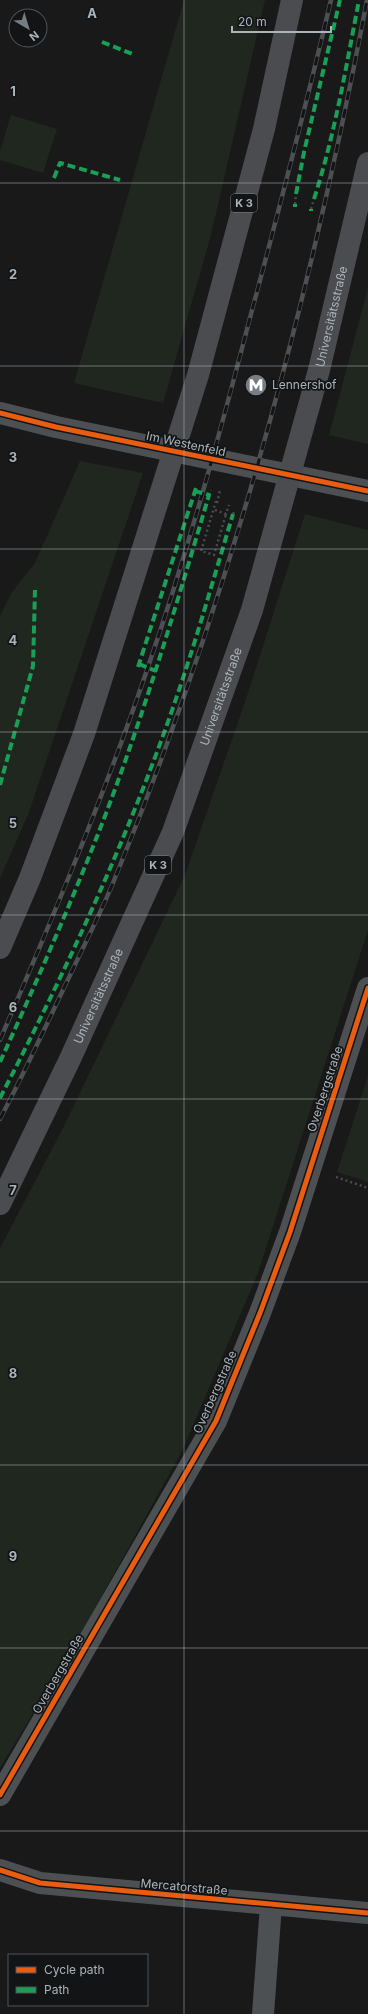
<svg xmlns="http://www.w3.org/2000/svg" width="368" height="2014" font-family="Inter,sans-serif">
<rect width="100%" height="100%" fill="#19191a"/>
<path fill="#20271f" d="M 184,0 L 265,0 L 211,235 L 163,403 L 74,383 Z
M 11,115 L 57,129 L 43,173 L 0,160 L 0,151 Z
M 368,288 L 368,444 L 329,435 Z
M 80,461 L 143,473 L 28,815 L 0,878 L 0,616 L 12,592 L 35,563 Z
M 305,514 L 368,530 L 368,930 L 258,1273 L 182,1451 L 77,1641 L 0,1768 L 0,1248 L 62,1130 L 185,875 L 247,696 Z
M 368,1076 L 368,1182 L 337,1172 Z"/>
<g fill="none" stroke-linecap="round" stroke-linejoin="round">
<path stroke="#494b4d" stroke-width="2.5" stroke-dasharray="2 3" stroke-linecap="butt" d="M 295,204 L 296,194
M 311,209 L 314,199
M 209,495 L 211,490
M 216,501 L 201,551 L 214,555 L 226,514
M 217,503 L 220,490
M 215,510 L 226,514 L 229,505
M 233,514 L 235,510
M 336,1177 L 368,1188"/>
<path stroke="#4d5053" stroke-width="22" d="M 0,413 L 56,427 L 368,491
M 0,1795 L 216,1421 L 260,1313 L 290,1232 L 368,988
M 0,1870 L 40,1883 L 368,1913
M 263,2014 L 271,1905"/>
<g stroke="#4b4c4f" stroke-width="22">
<path d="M 0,948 L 30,878 L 84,734 L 198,375 L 264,129 L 292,0"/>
<path id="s1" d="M 0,1204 L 71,1057 L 173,832 L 252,610 L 319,370 L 368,163"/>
</g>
<g stroke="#4d5052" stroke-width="4.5">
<path id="rail" d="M 0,1040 C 53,917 105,794 148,667 C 188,551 220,433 251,314 C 279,210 306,105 331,0
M 0,1119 C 26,1070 49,1019 73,969 C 86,941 101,912 113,883 C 230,599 310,301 367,0"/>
</g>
<use href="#rail" stroke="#131416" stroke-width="3" stroke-dasharray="9" stroke-linecap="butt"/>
<path stroke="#1a9f57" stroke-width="4" stroke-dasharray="8 4" stroke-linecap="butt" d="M 102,42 L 135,55
M 54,178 L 60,163 L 120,180
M 296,194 L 304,152 L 340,0
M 314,199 C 335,134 346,67 359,0
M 295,207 L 295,204
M 311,211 L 311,209
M 139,664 L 156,671
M 138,667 L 196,488
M 0,785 L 33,666 L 35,590
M 0,1062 C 37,981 73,899 105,816 C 145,711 177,603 209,495 L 195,491
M 0,1098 C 71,961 137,819 185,672 C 202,620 217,567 233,514"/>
<g stroke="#131416" stroke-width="8">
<path id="cycleway" d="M 0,413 L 56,427 L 368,491
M 0,1795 L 216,1421 L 260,1313 L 290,1232 L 368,988
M 0,1870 L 40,1883 L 368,1913"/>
</g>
<use href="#cycleway" stroke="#e95d12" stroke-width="5"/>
</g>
<path fill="none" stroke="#aab4bb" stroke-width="1" stroke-opacity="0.55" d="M 184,0 L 184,2014M 0,183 L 368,183M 0,366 L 368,366M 0,549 L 368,549M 0,732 L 368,732M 0,915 L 368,915M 0,1099 L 368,1099M 0,1282 L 368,1282M 0,1465 L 368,1465M 0,1648 L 368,1648M 0,1831 L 368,1831"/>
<defs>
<g id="metro-disc" transform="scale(1.15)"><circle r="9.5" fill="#777e83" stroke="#131416"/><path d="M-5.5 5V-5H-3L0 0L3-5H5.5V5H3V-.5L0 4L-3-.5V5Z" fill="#fff"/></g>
</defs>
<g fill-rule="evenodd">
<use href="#metro-disc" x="256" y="385"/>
</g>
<g text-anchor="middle" stroke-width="3.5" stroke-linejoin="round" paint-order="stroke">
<g fill="#131416" stroke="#7d848a" stroke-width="1">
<rect x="231" y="194" width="26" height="18" rx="3"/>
<rect x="145" y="856" width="26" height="18" rx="3"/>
</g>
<g font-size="11" font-weight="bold" fill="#aab4bb">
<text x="244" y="207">K 3</text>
<text x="158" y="869">K 3</text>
</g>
<g font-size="12" fill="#aab4bb" stroke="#131416">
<text dy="4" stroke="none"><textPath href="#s1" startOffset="950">Universitätsstraße</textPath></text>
<text transform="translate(186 444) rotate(12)" y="4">Im Westenfeld</text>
<text dy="4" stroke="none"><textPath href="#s1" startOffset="554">Universitätsstraße</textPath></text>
<text dy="4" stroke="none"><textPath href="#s1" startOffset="230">Universitätsstraße</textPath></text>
<text transform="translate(325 1089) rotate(-72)" y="4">Overbergstraße</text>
<text transform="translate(215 1392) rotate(-66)" y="4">Overbergstraße</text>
<text transform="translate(58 1674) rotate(-60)" y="4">Overbergstraße</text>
<text transform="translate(184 1887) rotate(5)" y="4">Mercatorstraße</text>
</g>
<g font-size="12" fill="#aab4bb" stroke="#131416" text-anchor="start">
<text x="272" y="389">Lennershof</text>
</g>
</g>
<g font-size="13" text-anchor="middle" font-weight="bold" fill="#aab4bb" stroke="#131416" stroke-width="3.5" stroke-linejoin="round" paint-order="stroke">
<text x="92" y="18">A</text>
<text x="13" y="96">1</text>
<text x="13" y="279">2</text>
<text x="13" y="462">3</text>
<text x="13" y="645">4</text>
<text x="13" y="828">5</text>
<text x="13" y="1012">6</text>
<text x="13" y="1195">7</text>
<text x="13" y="1378">8</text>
<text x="13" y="1561">9</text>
</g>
<rect x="8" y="1954" width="140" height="52" fill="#131416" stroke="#4f5458"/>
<rect x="16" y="1967" width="20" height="6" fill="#e95d12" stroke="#4f5458"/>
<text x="44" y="1974" font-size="12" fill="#aab4bb">Cycle path</text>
<rect x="16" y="1987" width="20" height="6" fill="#1a9f57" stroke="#4f5458"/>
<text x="44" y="1994" font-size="12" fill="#aab4bb">Path</text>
<g transform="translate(28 28) rotate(142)"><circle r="19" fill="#131416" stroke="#4f5458"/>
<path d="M0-3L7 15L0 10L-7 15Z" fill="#777e83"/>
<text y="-6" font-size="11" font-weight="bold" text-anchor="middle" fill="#aab4bb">N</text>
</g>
<path d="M232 26v6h99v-6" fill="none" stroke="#aab4bb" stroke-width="2"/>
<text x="238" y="26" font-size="12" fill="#aab4bb" stroke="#131416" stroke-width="3" paint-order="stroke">20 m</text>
</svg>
